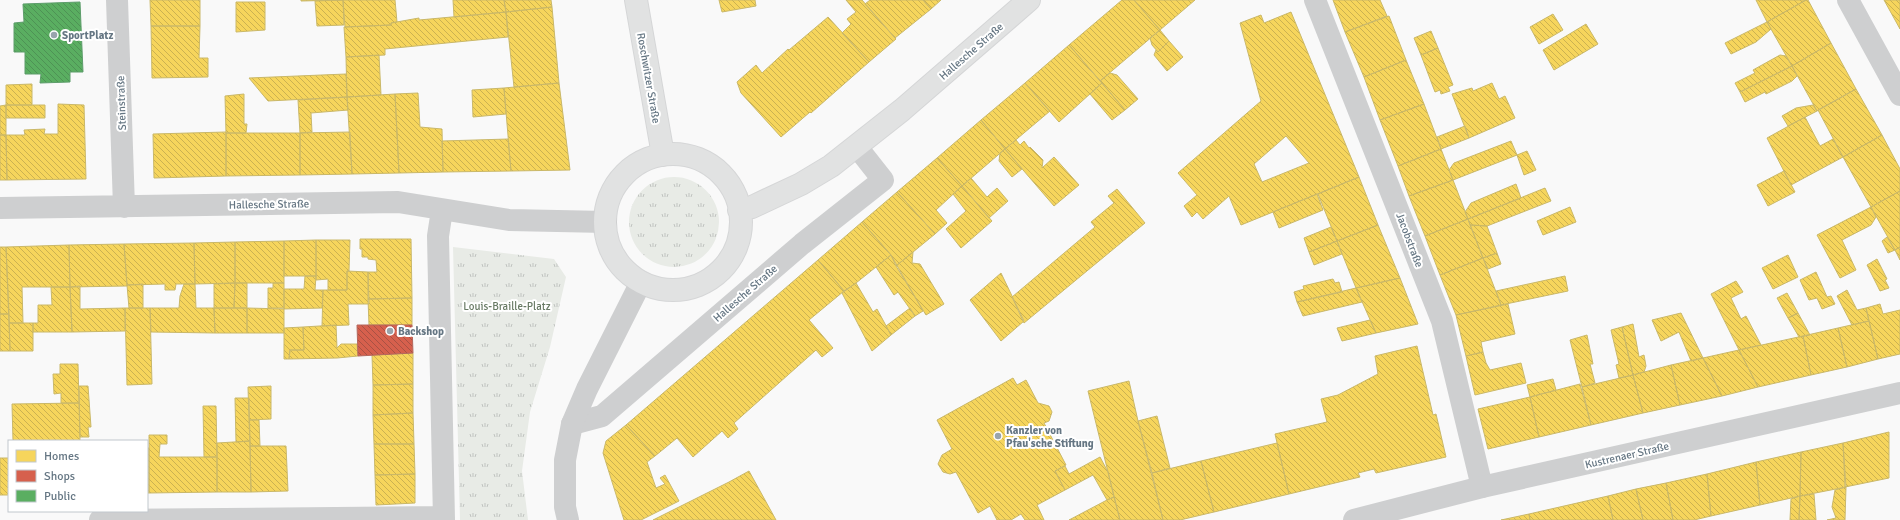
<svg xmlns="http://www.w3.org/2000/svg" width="1900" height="520" font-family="Signika,sans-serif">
<defs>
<pattern id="grass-tufts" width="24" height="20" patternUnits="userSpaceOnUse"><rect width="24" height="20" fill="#e8ebe6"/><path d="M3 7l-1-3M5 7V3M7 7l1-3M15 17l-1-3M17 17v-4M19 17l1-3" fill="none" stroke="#c0c3c0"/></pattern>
<pattern id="homes-back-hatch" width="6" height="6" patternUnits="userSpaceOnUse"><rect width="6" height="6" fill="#f6d55c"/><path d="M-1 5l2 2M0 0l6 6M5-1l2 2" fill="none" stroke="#cbb151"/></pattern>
<pattern id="shops-back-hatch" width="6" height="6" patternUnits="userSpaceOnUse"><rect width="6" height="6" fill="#d6604d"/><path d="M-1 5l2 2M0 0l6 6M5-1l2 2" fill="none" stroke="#a85144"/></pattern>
<pattern id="public-back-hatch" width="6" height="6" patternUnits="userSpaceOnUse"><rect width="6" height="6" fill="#5aae61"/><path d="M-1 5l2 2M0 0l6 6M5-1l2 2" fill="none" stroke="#4e9255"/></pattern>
</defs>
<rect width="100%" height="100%" fill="#f9f9f9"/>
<path fill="url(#grass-tufts)" d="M629 222a45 45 0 1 1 90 0a45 45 0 1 1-90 0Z
M 453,247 L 554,259 L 566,277 L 550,347 L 530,412 L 522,471 L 528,520 L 460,520 Z"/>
<path fill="url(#homes-back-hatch)" stroke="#cab868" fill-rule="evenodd" d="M 150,0 L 200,0 L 200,26 L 151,26 Z
M 301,0 L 343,0 L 301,1 Z
M 343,0 L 344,25 L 317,26 L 315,1 Z
M 343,0 L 395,0 L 397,22 L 391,23 L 391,25 L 345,27 Z
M 453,0 L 504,0 L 506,12 L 454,17 Z
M 504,0 L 551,0 L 552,7 L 506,12 Z
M 719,0 L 755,0 L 756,6 L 722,12 Z
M 846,0 L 862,0 L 896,39 L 869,62 L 842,33 L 851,24 L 847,19 L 856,12 Z
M 870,0 L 923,0 L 931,9 L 895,38 L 865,4 Z
M 923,0 L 941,0 L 931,9 Z
M 1122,0 L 1134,0 L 1160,30 L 1100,81 L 1069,45 Z
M 1134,0 L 1195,0 L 1160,30 Z
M 1333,0 L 1380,0 L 1387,16 L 1345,32 Z
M 1756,0 L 1806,0 L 1767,22 Z
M 1806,0 L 1808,0 L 1831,43 L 1792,66 L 1767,22 Z
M 1884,0 L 1900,0 L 1900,29 Z
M 236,2 L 265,2 L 265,30 L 236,32 Z
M 552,7 L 559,83 L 514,87 L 506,12 Z
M 506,12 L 508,37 L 385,49 L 385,55 L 346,57 L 344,27 L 391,25 L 391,23 L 419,18 L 419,20 Z
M 1291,12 L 1359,177 L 1241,225 L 1229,196 L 1203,219 L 1197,212 L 1192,217 L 1184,206 L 1197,195 L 1178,173 L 1261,101 L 1240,23 L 1261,15 L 1264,23 ZM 1286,136 L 1309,163 L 1262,182 L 1254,164 Z
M 1553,14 L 1563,30 L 1539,44 L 1530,27 Z
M 1389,16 L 1406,60 L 1364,77 L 1345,32 Z
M 828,17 L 869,62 L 811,113 L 810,112 L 781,137 L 741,93 L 737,82 L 756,65 L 762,73 L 788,49 L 789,50 Z
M 1767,22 L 1771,29 L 1756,42 L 1731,54 L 1725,43 Z
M 1586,24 L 1598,44 L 1554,70 L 1543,50 Z
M 151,26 L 200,26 L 199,58 L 208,58 L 208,77 L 152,78 Z
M 1160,30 L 1169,41 L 1158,52 L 1152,45 L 1150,38 Z
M 1431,31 L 1438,48 L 1421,55 L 1414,38 Z
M 1169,41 L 1183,57 L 1167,71 L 1154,55 L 1156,50 L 1158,52 Z
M 1831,43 L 1856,89 L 1817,111 L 1792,66 Z
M 1069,45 L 1102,83 L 1059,122 L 1025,83 Z
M 1438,48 L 1453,85 L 1448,87 L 1450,91 L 1441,94 L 1440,90 L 1435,92 L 1421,55 Z
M 379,55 L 381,95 L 347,97 L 346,57 Z
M 1780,55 L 1786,56 L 1792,66 L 1740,92 L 1735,83 L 1755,73 L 1753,70 Z
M 1406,60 L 1424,104 L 1380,120 L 1364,77 Z
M 1792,66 L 1797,76 L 1792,81 L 1766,94 L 1765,92 L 1745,102 L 1740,92 Z
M 1110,73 L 1117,75 L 1138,99 L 1125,110 L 1100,81 Z
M 346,74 L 347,97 L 268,101 L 249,78 Z
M 559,83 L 570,170 L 511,171 L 504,88 Z
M 1025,83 L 1050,111 L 1005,149 L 981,120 Z
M 1102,83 L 1125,110 L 1112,120 L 1090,94 Z
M 1492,83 L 1499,99 L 1505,96 L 1515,118 L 1469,138 L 1452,94 L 1472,88 L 1473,91 Z
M 32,84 L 32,105 L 6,105 L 6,85 Z
M 504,88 L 506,114 L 473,117 L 472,90 Z
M 1856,89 L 1882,135 L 1843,157 L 1818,110 Z
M 418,93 L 420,127 L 442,129 L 443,172 L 399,173 L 395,94 Z
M 244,94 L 244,124 L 247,124 L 246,133 L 226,133 L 225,96 Z
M 395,94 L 399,173 L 352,174 L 347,97 Z
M 347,97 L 348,110 L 311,113 L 312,132 L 300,133 L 298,100 Z
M 58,104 L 84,105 L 86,179 L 7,180 L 6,135 L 25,135 L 24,130 L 45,129 L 44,134 L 58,134 Z
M 1424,104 L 1441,149 L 1398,166 L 1380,120 Z
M 6,105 L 45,105 L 45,118 L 6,118 Z
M 6,105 L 6,135 L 0,135 L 0,106 Z
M 1813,105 L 1817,111 L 1788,126 L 1782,116 L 1796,108 Z
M 1805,117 L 1820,146 L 1833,139 L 1843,157 L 1791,185 L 1767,138 Z
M 981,120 L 1005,149 L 962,186 L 937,158 Z
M 1465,126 L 1469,138 L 1441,149 L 1437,137 Z
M 226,132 L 226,176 L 154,178 L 153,134 Z
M 350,132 L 352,174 L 300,175 L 300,133 Z
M 226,133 L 300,133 L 300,175 L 226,176 Z
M 0,135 L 6,135 L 7,180 L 0,180 Z
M 1882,135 L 1900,169 L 1900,191 L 1871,207 L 1843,157 Z
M 508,139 L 511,171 L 443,172 L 442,141 Z
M 1016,140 L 1020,145 L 1024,141 L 1029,148 L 1030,147 L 1043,160 L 1042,168 L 1054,157 L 1079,185 L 1054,206 L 1005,149 Z
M 1511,141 L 1517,155 L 1453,180 L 1449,170 L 1454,163 Z
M 1005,149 L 1022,169 L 1012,177 L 999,161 L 1000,153 Z
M 1441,149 L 1453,180 L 1409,196 L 1398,166 Z
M 1527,151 L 1536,170 L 1524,175 L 1517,155 Z
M 937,158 L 962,186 L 936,210 L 947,223 L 935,234 L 897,192 Z
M 1784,171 L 1795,192 L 1768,206 L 1757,185 Z
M 1359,177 L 1378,225 L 1337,241 L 1318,194 Z
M 971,178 L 987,197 L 997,188 L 1008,201 L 989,218 L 962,186 Z
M 1453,180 L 1468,219 L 1425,236 L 1409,196 Z
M 1516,184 L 1521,198 L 1468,219 L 1465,212 L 1471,203 Z
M 962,186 L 992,221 L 961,248 L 946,229 L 966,211 L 953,194 Z
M 1545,188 L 1551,201 L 1487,226 L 1470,225 L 1468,219 Z
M 1117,189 L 1145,223 L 1024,323 L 1012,297 L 1095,227 L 1091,222 L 1114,203 L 1108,196 Z
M 1900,191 L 1900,247 L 1895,250 L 1871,207 Z
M 897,192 L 935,234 L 896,266 L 891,255 L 862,222 Z
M 1317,194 L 1323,210 L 1279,228 L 1273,212 Z
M 1570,207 L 1576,222 L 1543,235 L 1537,221 Z
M 1871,207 L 1876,217 L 1871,225 L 1842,240 L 1856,270 L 1840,278 L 1817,235 Z
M 1468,219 L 1483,258 L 1440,275 L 1425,236 Z
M 862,222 L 891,255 L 856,283 L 844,291 L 818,260 Z
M 1378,225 L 1400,278 L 1356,288 L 1337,241 Z
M 1470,225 L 1487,226 L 1497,253 L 1483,258 Z
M 1331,227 L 1337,241 L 1309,252 L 1304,238 Z
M 1887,237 L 1895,250 L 1888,253 L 1882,241 Z
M 360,239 L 411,239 L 412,298 L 368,299 L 368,272 L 377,272 L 376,260 L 368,259 L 368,257 L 362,257 L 362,249 L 360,249 Z
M 316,240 L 350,240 L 349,271 L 347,271 L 347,290 L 328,290 L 328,279 L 316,280 Z
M 316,240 L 316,276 L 284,276 L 284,241 Z
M 284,241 L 284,283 L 235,283 L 235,242 Z
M 1337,241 L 1342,254 L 1314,265 L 1309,252 Z
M 235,242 L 235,283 L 195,284 L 194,243 Z
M 194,243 L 195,284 L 176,284 L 175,290 L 165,290 L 165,284 L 127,285 L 124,244 Z
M 124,244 L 127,286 L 70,287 L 69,245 Z
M 69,245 L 70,287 L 22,287 L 23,323 L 9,323 L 6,247 Z
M 0,247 L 6,247 L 9,314 L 0,314 Z
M 1900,247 L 1900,260 L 1895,250 Z
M 913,252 L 912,263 L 920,264 L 944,304 L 926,315 L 896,266 Z
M 1497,253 L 1501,264 L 1488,269 L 1483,258 Z
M 891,255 L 923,311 L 915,316 L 898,292 L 894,295 L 876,267 Z
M 1788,255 L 1798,277 L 1773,289 L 1762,268 Z
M 1483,258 L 1501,305 L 1456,315 L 1440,275 Z
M 1877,259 L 1887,279 L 1885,280 L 1889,288 L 1880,291 L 1867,265 Z
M 818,260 L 844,291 L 809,320 L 833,348 L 822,357 L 816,350 L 734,423 L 738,429 L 728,438 L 722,431 L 693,457 L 677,438 L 655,456 L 626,425 Z
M 347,271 L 368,272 L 369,304 L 348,304 L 349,325 L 322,326 L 323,290 L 347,290 Z
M 1816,272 L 1827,297 L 1831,296 L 1835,304 L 1822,309 L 1817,298 L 1809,300 L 1800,280 Z
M 1001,273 L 1024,321 L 1001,341 L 970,300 Z
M 305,276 L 316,276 L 315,290 L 323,290 L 322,308 L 284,309 L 284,289 L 304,289 Z
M 1565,276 L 1568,291 L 1501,305 L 1496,291 Z
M 1400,278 L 1418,324 L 1376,333 L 1356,288 Z
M 1333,279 L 1335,283 L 1339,282 L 1342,292 L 1297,302 L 1294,292 L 1304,289 L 1303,286 Z
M 1736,281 L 1743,292 L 1731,298 L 1741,319 L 1746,316 L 1761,345 L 1739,350 L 1711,294 Z
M 235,283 L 247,283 L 247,308 L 234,308 Z
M 235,283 L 234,308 L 214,308 L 214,284 Z
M 273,283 L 284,283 L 284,308 L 268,308 L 268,288 L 273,288 Z
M 856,283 L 873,312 L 877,309 L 891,335 L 872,351 L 842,293 Z
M 143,284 L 143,308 L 129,308 L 127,285 Z
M 184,284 L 195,284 L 196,308 L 214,308 L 215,333 L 151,332 L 150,308 L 179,308 L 180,296 Z
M 80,286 L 80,309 L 125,308 L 125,331 L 72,332 L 70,287 Z
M 51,287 L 70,287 L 72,332 L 33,332 L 33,323 L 38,323 L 38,305 L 52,305 Z
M 1356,288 L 1362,302 L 1303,316 L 1297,302 Z
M 1847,290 L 1857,310 L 1866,308 L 1869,321 L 1852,325 L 1837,296 Z
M 1787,293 L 1798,313 L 1788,318 L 1777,298 Z
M 412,298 L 412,325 L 369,325 L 368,299 Z
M 1508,304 L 1515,334 L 1481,342 L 1483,352 L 1466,356 L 1456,315 Z
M 1880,304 L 1883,314 L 1900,310 L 1900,354 L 1878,359 L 1866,308 Z
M 125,308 L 150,308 L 152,384 L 127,385 Z
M 214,308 L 247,308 L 247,333 L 215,333 Z
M 247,308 L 284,309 L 284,333 L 247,333 Z
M 910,308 L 915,316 L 891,335 L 886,326 Z
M 1681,313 L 1703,358 L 1691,361 L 1679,332 L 1661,341 L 1652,320 Z
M 1798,313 L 1810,335 L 1799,337 L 1788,318 Z
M 0,314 L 9,314 L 10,351 L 0,351 Z
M 1370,320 L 1376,333 L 1342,341 L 1337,328 Z
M 1869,321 L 1878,359 L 1847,367 L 1838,328 Z
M 9,323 L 33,323 L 33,351 L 10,351 Z
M 1633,324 L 1639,357 L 1644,355 L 1646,366 L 1644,372 L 1633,375 L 1622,327 Z
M 336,325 L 337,348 L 341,344 L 357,344 L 358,356 L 337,358 L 289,359 L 290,350 L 304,350 L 303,327 Z
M 303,327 L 304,350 L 290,350 L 289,359 L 284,359 L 284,328 Z
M 1622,327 L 1633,375 L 1619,378 L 1616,365 L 1619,364 L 1611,330 Z
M 1838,328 L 1847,367 L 1811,375 L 1803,336 Z
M 1587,335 L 1593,364 L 1590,364 L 1595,383 L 1582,387 L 1570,340 Z
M 1803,336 L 1811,375 L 1758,387 L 1739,350 Z
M 1417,346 L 1433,415 L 1436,414 L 1446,457 L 1376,473 L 1374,469 L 1358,473 L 1360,477 L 1289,494 L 1275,434 L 1327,422 L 1321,399 L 1338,395 L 1378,374 L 1375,356 Z
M 1739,350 L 1758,387 L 1722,396 L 1703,358 Z
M 1483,352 L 1486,363 L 1490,370 L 1521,363 L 1526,383 L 1475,395 L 1466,356 Z
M 413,353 L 413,384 L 373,385 L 372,355 Z
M 1703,358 L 1722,396 L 1680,405 L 1671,365 Z
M 60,364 L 78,364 L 79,403 L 61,403 L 61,393 L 54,394 L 53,374 L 60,374 Z
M 1671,365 L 1680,405 L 1643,413 L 1633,375 Z
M 1633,375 L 1643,413 L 1591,425 L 1582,387 Z
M 1013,378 L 1017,385 L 1026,380 L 1038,403 L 1049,406 L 1052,412 L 1049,421 L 1044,423 L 1066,465 L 1055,471 L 1065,490 L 1037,505 L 1044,520 L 1025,520 L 1021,514 L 1011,520 L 997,520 L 990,506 L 978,513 L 956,472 L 950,474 L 943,472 L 938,464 L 942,455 L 952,449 L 937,420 Z
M 1553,379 L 1556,390 L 1530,397 L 1527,385 Z
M 1129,381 L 1138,421 L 1163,520 L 1120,520 L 1108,472 L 1088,391 Z
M 413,384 L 413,413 L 373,415 L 373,385 Z
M 1580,384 L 1591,425 L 1539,437 L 1530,397 Z
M 79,386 L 88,386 L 91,427 L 88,427 L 89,437 L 80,437 Z
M 271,386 L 271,419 L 249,420 L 248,387 Z
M 1530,397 L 1539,437 L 1488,449 L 1478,409 Z
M 235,398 L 249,398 L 250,441 L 236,442 Z
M 79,403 L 80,441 L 13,441 L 12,404 Z
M 203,406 L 216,406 L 217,457 L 204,457 Z
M 413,413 L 414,444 L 374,444 L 373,415 Z
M 1157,416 L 1170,468 L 1152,473 L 1138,421 Z
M 249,420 L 259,420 L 260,446 L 250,446 Z
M 626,425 L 655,456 L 647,462 L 656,488 L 665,484 L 660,478 L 665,475 L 679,501 L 641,520 L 624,520 L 603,453 L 606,441 Z
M 1889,432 L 1889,478 L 1845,487 L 1843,443 Z
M 149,435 L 167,435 L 167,444 L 160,444 L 159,457 L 217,457 L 217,492 L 149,493 Z
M 250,441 L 251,492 L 217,492 L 217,443 Z
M 1277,443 L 1289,494 L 1214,512 L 1201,461 Z
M 1843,443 L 1846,487 L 1800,496 L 1801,452 Z
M 374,444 L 414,444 L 415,474 L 375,475 Z
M 250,446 L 286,446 L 288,491 L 251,492 Z
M 147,448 L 149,448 L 149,493 L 147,493 Z
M 1801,452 L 1800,496 L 1760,505 L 1756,462 Z
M 1100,457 L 1108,472 L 1114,497 L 1107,500 L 1093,475 L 1065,490 L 1055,471 L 1065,466 L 1069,474 Z
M 0,458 L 9,458 L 9,495 L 0,495 Z
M 1201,461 L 1214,512 L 1180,520 L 1163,520 L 1152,473 Z
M 1756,462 L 1760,505 L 1711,516 L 1707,474 Z
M 749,471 L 776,520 L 653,520 L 729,482 Z
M 415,474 L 415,503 L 376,505 L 375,475 Z
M 1707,474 L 1711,516 L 1694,520 L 1673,520 L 1666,483 Z
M 1666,483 L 1673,520 L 1643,520 L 1636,489 Z
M 1846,487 L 1845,520 L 1827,520 L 1836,518 L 1832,507 L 1835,490 Z
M 1636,489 L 1643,520 L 1613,520 L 1608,496 Z
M 1814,494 L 1816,520 L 1799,520 L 1800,496 Z
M 1608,496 L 1613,520 L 1530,520 L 1529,514 Z
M 1800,496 L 1799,520 L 1790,520 L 1791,499 Z
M 1114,497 L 1120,520 L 1069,520 L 1107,500 Z
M 1529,514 L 1530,520 L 1501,520 Z"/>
<path fill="url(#shops-back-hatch)" stroke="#b4675d" d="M 357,325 L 412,325 L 413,353 L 358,356 Z"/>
<path fill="url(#public-back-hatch)" stroke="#5d9d6b" d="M 80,2 L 83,72 L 70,72 L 70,82 L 40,83 L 41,74 L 25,74 L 25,52 L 14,52 L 14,23 L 24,22 L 23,4 Z"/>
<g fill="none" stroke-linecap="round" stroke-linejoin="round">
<g stroke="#d5d6d7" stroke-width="24">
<path id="secondary" d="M 636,0 L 663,155
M605 222a68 68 0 1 1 136 0a68 68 0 1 1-136 0Z
M 739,210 L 752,207 L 801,184 L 831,166 L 902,110 L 1029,0"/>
</g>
<path stroke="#cecfd0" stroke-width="22" d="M 117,0 L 124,207
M 1315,0 L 1442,321 L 1482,487
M 1848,0 L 1900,95
M 0,208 L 398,202 L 509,220 L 606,222
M 442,210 L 438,236 L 444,520
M 572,424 L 602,416 L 802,244 L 883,180 L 857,147
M 100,520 L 444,517"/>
<path stroke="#cecfd0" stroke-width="22" d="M 568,520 L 565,507 L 565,460 L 572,424 L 587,389 L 641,282
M 1354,520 L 1482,487 L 1900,393"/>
<use href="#secondary" stroke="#e1e2e2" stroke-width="22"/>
</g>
<g fill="#99a4ac" stroke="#fff" stroke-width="1.5">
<circle cx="54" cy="35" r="4"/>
<circle cx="390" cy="331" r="4"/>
<circle cx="998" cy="436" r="4"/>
</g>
<g text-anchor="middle" stroke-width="4" stroke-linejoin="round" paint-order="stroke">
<g font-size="11" font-weight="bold" fill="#657683" stroke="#fff" text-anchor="start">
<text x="62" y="39">SportPlatz</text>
<text x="398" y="335">Backshop</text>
<text x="1006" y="434">Kanzler von<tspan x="1006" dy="13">Pfau'sche Stiftung</tspan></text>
</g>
<g font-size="11" fill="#657683" stroke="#fff">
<text transform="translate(971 51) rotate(-41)" y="4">Hallesche Straße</text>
<text transform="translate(649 78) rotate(80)" y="4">Roschwitzer Straße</text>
<text transform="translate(121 103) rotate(-92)" y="4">Steinstraße</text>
<text transform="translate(269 204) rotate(-1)" y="4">Hallesche Straße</text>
<text transform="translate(1410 240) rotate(69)" y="4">Jacobstraße</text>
<text transform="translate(745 293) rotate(-41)" y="4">Hallesche Straße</text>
<text transform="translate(1627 455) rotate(-13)" y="4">Kustrenaer Straße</text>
</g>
<g font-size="11" fill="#687a64" stroke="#fff">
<text x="507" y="310">Louis-Braille-Platz</text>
</g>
</g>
<rect x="8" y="440" width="140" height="72" fill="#ffffff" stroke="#c1c8cd"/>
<rect x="16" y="450" width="20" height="12" fill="#f6d55c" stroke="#c1c8cd"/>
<text x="44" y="460" font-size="12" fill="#657683">Homes</text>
<rect x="16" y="470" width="20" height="12" fill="#d6604d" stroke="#c1c8cd"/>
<text x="44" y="480" font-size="12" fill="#657683">Shops</text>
<rect x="16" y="490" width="20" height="12" fill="#5aae61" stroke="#c1c8cd"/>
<text x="44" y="500" font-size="12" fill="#657683">Public</text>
</svg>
